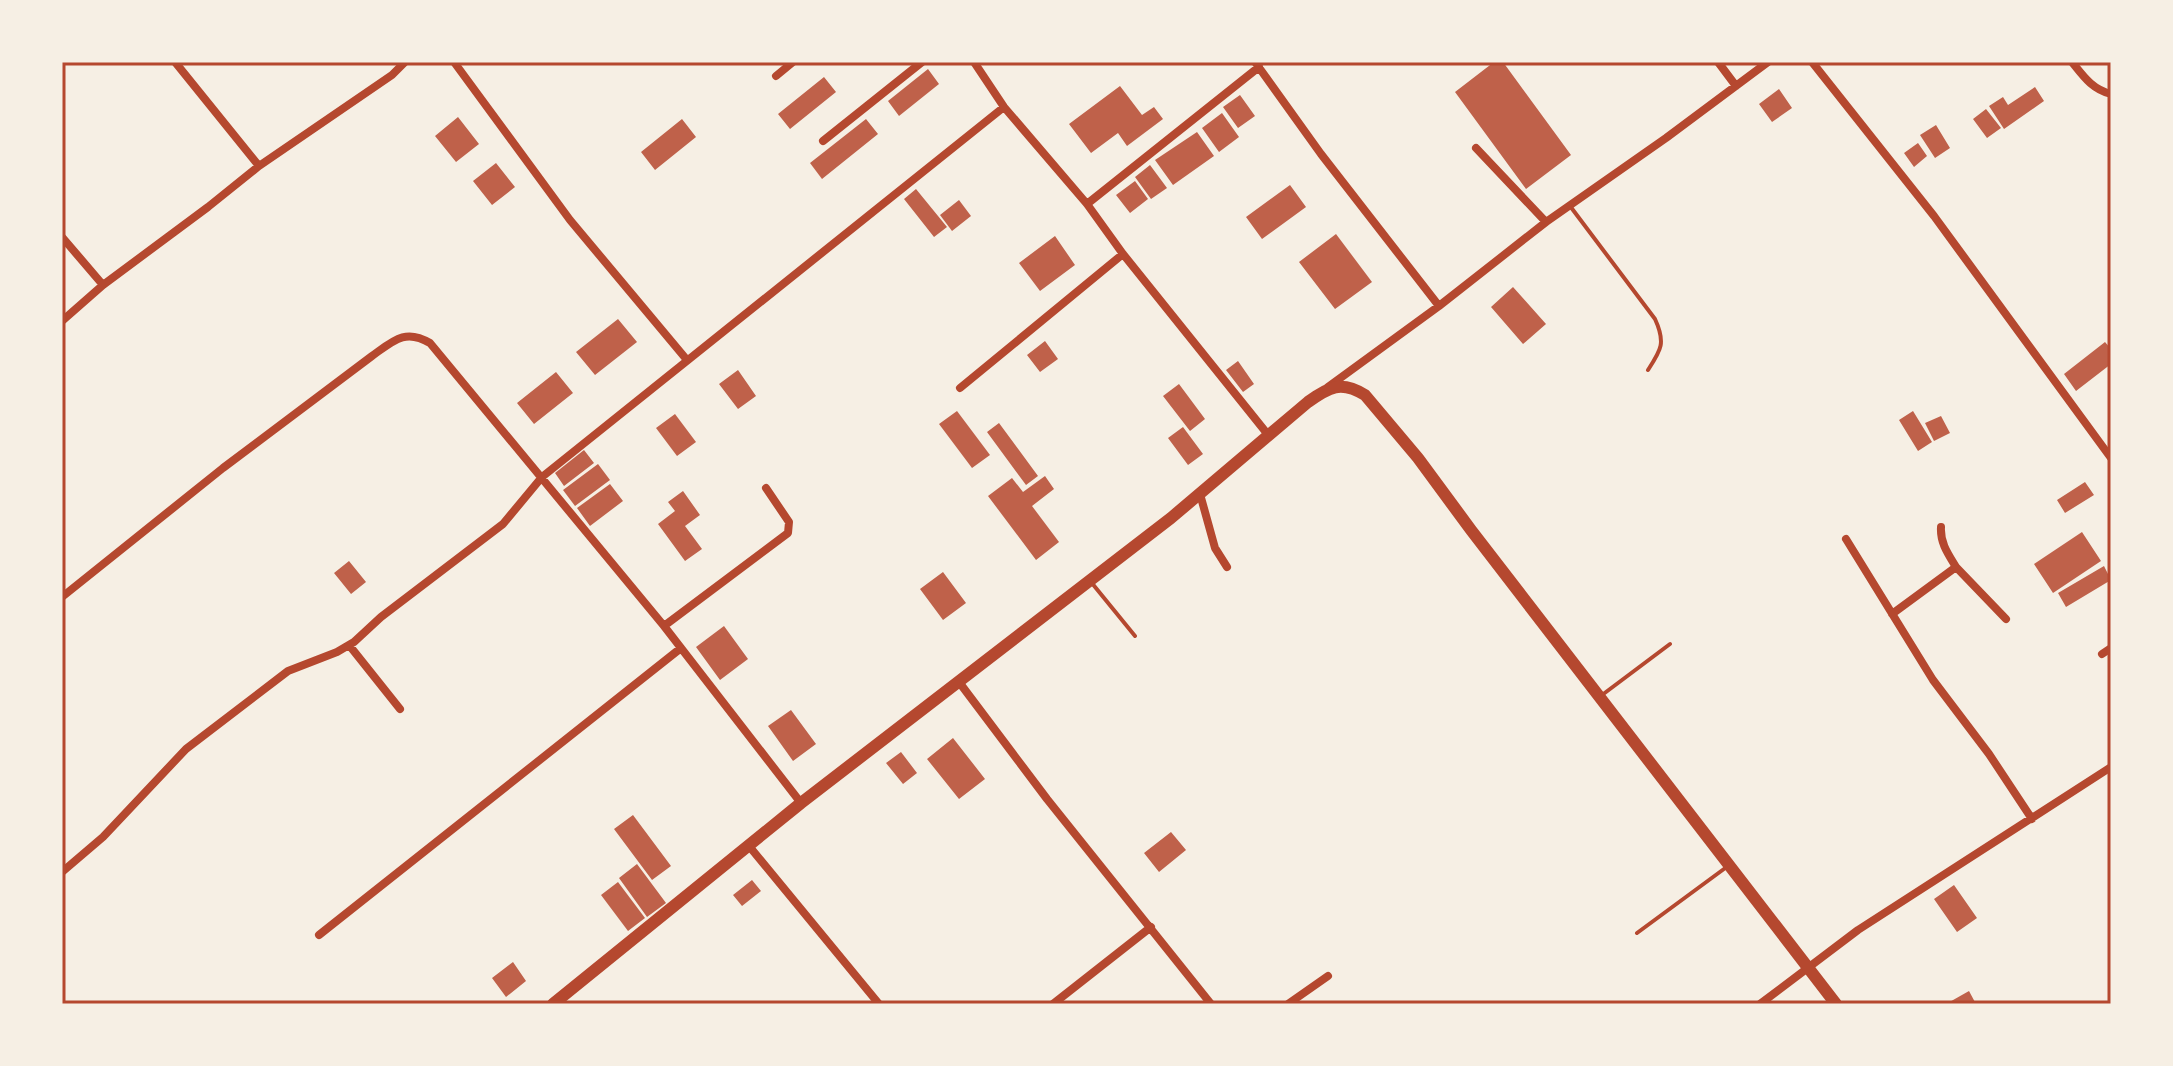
<svg xmlns="http://www.w3.org/2000/svg" width="2173" height="1066" font-family="'IBM Plex Serif',serif">
<rect width="100%" height="100%" fill="#f6efe4"/>
<path fill="#bf614a" d="M 1494,62 L 1503,62 L 1571,155 L 1526,189 L 1455,92 Z
M 928,69 L 939,84 L 899,116 L 888,101 Z
M 824,77 L 836,92 L 790,129 L 778,114 Z
M 1120,86 L 1142,115 L 1154,107 L 1163,119 L 1127,146 L 1118,133 L 1091,153 L 1069,124 Z
M 2035,87 L 2044,101 L 2004,129 L 1989,106 L 2003,97 L 2008,105 Z
M 1779,89 L 1792,108 L 1772,122 L 1759,104 Z
M 1240,95 L 1255,116 L 1238,128 L 1223,107 Z
M 1986,109 L 2001,128 L 1987,138 L 1973,119 Z
M 1222,113 L 1239,137 L 1219,152 L 1202,128 Z
M 458,117 L 479,144 L 456,162 L 435,136 Z
M 682,119 L 696,137 L 655,170 L 641,152 Z
M 866,119 L 878,134 L 822,179 L 810,163 Z
M 1936,125 L 1950,148 L 1935,158 L 1920,135 Z
M 1197,132 L 1214,156 L 1173,185 L 1155,160 Z
M 1918,143 L 1927,156 L 1914,167 L 1904,153 Z
M 496,163 L 515,187 L 492,205 L 473,181 Z
M 1150,165 L 1167,188 L 1151,199 L 1135,177 Z
M 1135,181 L 1148,199 L 1130,213 L 1116,195 Z
M 1290,185 L 1306,207 L 1262,239 L 1246,217 Z
M 916,189 L 947,227 L 934,237 L 904,199 Z
M 959,200 L 971,216 L 952,231 L 940,215 Z
M 1336,234 L 1372,282 L 1335,309 L 1299,262 Z
M 1055,236 L 1075,265 L 1040,291 L 1019,263 Z
M 1513,287 L 1546,324 L 1523,344 L 1491,307 Z
M 618,319 L 637,342 L 595,375 L 576,352 Z
M 1045,341 L 1058,359 L 1040,372 L 1027,355 Z
M 2105,342 L 2111,349 L 2111,364 L 2076,391 L 2064,374 Z
M 1238,361 L 1254,384 L 1243,392 L 1226,370 Z
M 738,370 L 756,396 L 738,409 L 719,384 Z
M 556,372 L 573,393 L 534,424 L 517,403 Z
M 1179,384 L 1205,419 L 1190,431 L 1163,396 Z
M 957,411 L 990,455 L 972,468 L 939,424 Z
M 1913,411 L 1932,442 L 1918,451 L 1899,420 Z
M 675,414 L 696,442 L 677,456 L 656,428 Z
M 1941,416 L 1950,433 L 1934,441 L 1925,423 Z
M 999,423 L 1038,476 L 1026,485 L 987,432 Z
M 1183,427 L 1203,454 L 1188,465 L 1168,438 Z
M 584,450 L 594,463 L 564,486 L 555,473 Z
M 598,464 L 610,480 L 575,506 L 563,490 Z
M 1045,476 L 1054,489 L 1032,506 L 1059,542 L 1036,560 L 988,496 L 1012,478 L 1023,492 Z
M 2085,482 L 2094,495 L 2065,513 L 2057,500 Z
M 610,484 L 623,501 L 590,526 L 577,508 Z
M 683,491 L 700,515 L 685,526 L 702,549 L 685,561 L 658,524 L 675,511 L 668,502 Z
M 2082,532 L 2101,561 L 2053,593 L 2034,564 Z
M 349,561 L 366,582 L 351,594 L 334,573 Z
M 2104,566 L 2111,580 L 2066,607 L 2058,593 Z
M 943,572 L 966,603 L 943,620 L 920,589 Z
M 724,626 L 748,659 L 720,680 L 696,647 Z
M 791,710 L 816,744 L 793,761 L 768,726 Z
M 953,738 L 985,779 L 959,799 L 927,759 Z
M 901,752 L 917,773 L 903,784 L 886,763 Z
M 633,815 L 671,866 L 652,880 L 614,829 Z
M 1171,832 L 1186,850 L 1159,872 L 1144,853 Z
M 637,864 L 666,903 L 647,917 L 619,878 Z
M 752,880 L 761,891 L 742,906 L 733,895 Z
M 618,882 L 645,918 L 628,931 L 601,895 Z
M 1954,885 L 1977,918 L 1957,932 L 1934,899 Z
M 513,962 L 526,981 L 506,997 L 492,978 Z
M 1969,991 L 1976,1004 L 1946,1004 Z"/>
<g fill="none" stroke-linecap="round" stroke-linejoin="round">
<path stroke="#b5482f" stroke-width="4" d="M 1570,206 L 1655,319 C 1666,343 1661,350 1648,370
M 1091,582 L 1135,636
M 1602,695 L 1670,644
M 1637,933 L 1728,866"/>
<path stroke="#b5482f" stroke-width="8" d="M 175,62 L 259,166
M 454,62 L 570,220 L 687,360
M 974,62 L 1004,107 L 1087,204 L 1123,254 L 1269,436
M 1255,62 L 1321,154 L 1439,306
M 1718,62 L 1736,86
M 1812,62 L 1934,216 L 2111,458
M 2072,62 C 2084,77 2092,89 2111,94
M 776,76 L 793,62
M 823,141 L 922,62
M 1476,148 L 1546,222
M 1087,204 L 1259,67
M 62,237 L 103,285
M 62,321 L 103,285 L 208,207 L 259,166 L 392,75 L 405,62
M 1328,387 L 1439,306 L 1546,222 L 1666,138 L 1768,62
M 960,388 L 1123,254
M 1200,494 L 1215,548 L 1227,567
M 1941,527 C 1940,543 1948,554 1956,567
M 1846,539 L 1933,680 L 1989,754 L 2032,819
M 62,597 L 223,468 L 372,356 C 393,341 405,328 430,343 L 664,626 L 801,803
M 1892,614 L 1956,567 L 2006,619
M 664,626 L 788,533 L 789,522 L 766,488
M 349,645 L 400,709
M 2102,654 L 2111,648
M 959,682 L 1047,799 L 1211,1004
M 749,846 L 879,1004
M 62,872 L 103,837 L 186,749 L 288,671 L 337,652 L 354,642 L 381,617 L 503,524 L 542,477 L 1004,107
M 319,935 L 681,648
M 1053,1004 L 1151,927
M 1288,1004 L 1328,976
M 1760,1004 L 1858,930 L 2111,767"/>
<path stroke="#b5482f" stroke-width="12" d="M 553,1004 L 801,803 L 1171,518 L 1308,402 C 1329,387 1341,380 1365,395 L 1418,458 L 1471,530 L 1836,1004"/>
</g>
<rect width="2173" height="1066" fill="none" stroke="#f6efe4" stroke-width="128"/>
<rect x="64" y="64" width="2045" height="938" fill="none" stroke="#b5482f" stroke-width="3"/>
</svg>
